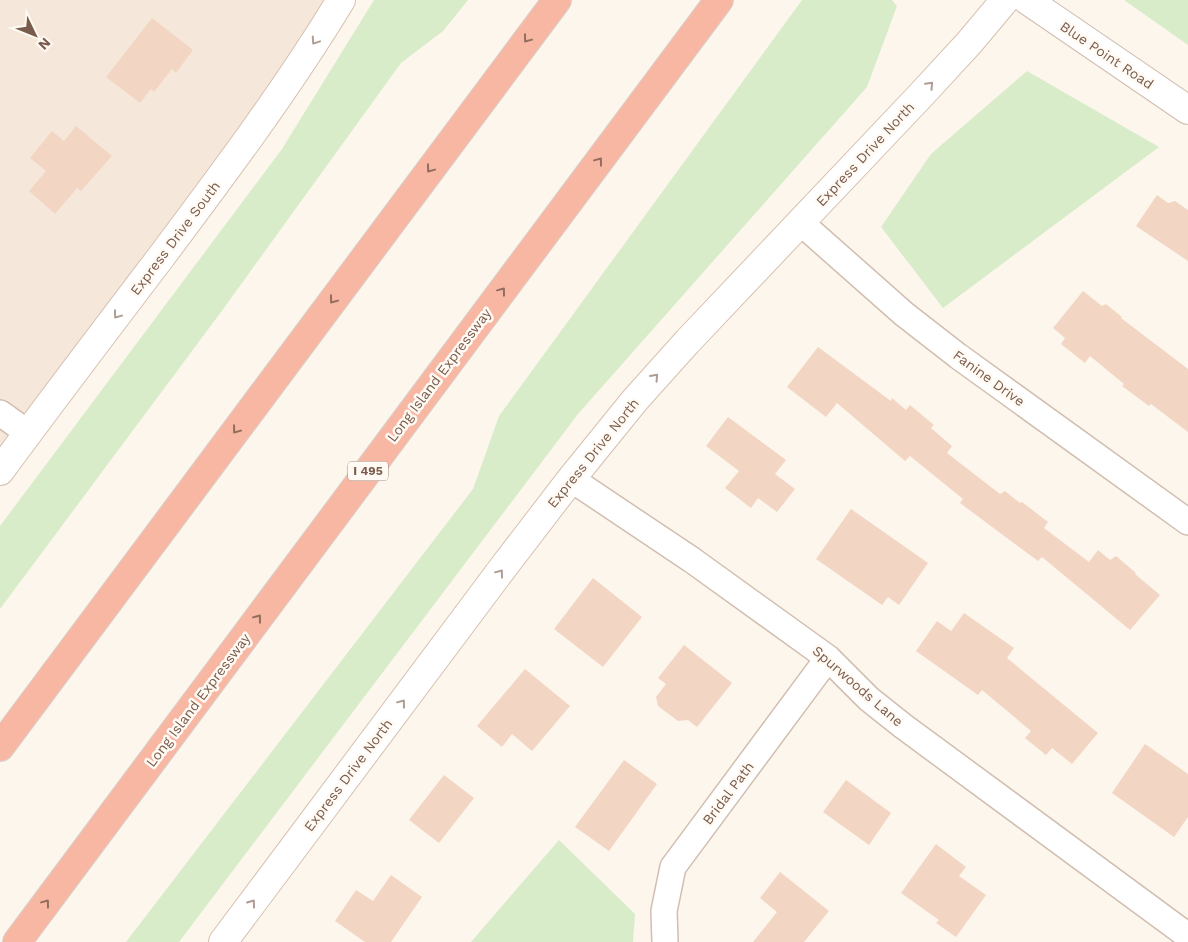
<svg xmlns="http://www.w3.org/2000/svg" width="1188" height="942" font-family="'Work Sans',sans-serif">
<rect width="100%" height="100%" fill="#fdf6ec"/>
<path fill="#f5e8da" d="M 0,0 L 348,0 L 0,466 Z"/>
<path fill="#d8ecc9" d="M 374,0 L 468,0 L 443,31 L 401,63 L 221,312 L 0,609 L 0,526 L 282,149 Z
M 802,0 L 892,0 L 897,6 L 867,87 L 578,414 L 179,942 L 126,942 L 473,489 L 499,416 Z
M 1124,0 L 1188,0 L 1188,45 Z
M 1027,71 L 1159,147 L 943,308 L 881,227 L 931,154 Z
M 559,840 L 635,914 L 633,942 L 471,942 Z"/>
<path fill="#f3d5c3" d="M 152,18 L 193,50 L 176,73 L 172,69 L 154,92 L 151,89 L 140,103 L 106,77 Z
M 76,126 L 112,156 L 81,191 L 77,188 L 55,214 L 29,191 L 46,171 L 30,158 L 52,131 L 64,141 Z
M 1157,195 L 1168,203 L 1175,201 L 1188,210 L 1188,261 L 1136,226 Z
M 1083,291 L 1102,306 L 1106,304 L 1122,317 L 1121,318 L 1188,369 L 1188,432 L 1151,404 L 1149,406 L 1122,386 L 1124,384 L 1090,356 L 1085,363 L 1061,344 L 1065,338 L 1053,328 Z
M 818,347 L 891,401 L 892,398 L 906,410 L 910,405 L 934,425 L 931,428 L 952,446 L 947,453 L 1000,494 L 1005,491 L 1020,503 L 1022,502 L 1048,522 L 1044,528 L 1089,562 L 1098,550 L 1110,560 L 1116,556 L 1136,573 L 1135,574 L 1160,595 L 1130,630 L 1042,557 L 1038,561 L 960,503 L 963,499 L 910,456 L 905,461 L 837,403 L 826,417 L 787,387 Z
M 728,417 L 786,460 L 775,474 L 795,489 L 777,512 L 758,498 L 751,508 L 725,488 L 739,471 L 706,446 Z
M 851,509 L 928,563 L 899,605 L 888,597 L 882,605 L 816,559 Z
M 593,578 L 642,617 L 603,667 L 554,629 Z
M 964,613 L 1014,648 L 1007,658 L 1098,733 L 1072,764 L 1052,748 L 1046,755 L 1025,738 L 1031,731 L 982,690 L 978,695 L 916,651 L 937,621 L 951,631 Z
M 684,645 L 732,683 L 697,727 L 688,720 L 678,721 L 658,706 L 656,697 L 666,684 L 658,678 Z
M 525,669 L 570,706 L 532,751 L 512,734 L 502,747 L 477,726 Z
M 1145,744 L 1188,774 L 1188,817 L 1174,837 L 1112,793 Z
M 624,760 L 657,784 L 609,851 L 575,827 Z
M 444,775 L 474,798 L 439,843 L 409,820 Z
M 846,780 L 891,813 L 869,845 L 823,812 Z
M 936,844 L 966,867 L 959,876 L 986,895 L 956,937 L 936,923 L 939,920 L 901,893 Z
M 780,872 L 829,911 L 804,942 L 753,942 L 777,912 L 760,898 Z
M 391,875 L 422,897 L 391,942 L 365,942 L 335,921 L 356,890 L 373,901 Z"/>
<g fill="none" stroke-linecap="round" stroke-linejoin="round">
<g stroke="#d1beb0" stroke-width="28">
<path id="minor" d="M 800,222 L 904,314 L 958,356 L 1188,522
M 0,413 L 28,433
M 571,479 L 692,560 L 828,658 L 869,699 L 903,726 L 1188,936
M 665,942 L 664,911 L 673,867 L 828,658"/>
</g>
<g stroke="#d1beb0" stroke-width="30">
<path id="tertiary" d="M 1027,0 L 1188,110"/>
</g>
<g stroke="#d6c0b0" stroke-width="30">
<path id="secondary" d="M 0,471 C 53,399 107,328 161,257 C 224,173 287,89 341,0
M 223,942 L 505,565 L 571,479 L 635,400 L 687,342 L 921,95 L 969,43 L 1005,0"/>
</g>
<g stroke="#dad1cd" stroke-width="30">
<path id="motorway" d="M 0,747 L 557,0
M 17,942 L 719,0"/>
</g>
<use href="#minor" stroke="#fff" stroke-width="25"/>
<use href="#tertiary" stroke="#fff" stroke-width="28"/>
<use href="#secondary" stroke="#fff" stroke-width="28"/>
<use href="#motorway" stroke="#f7b7a3" stroke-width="28"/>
</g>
<defs><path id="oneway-chevron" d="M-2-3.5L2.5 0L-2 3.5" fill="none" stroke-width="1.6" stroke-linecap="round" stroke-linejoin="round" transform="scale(1.25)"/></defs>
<g stroke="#936e5e">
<use href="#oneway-chevron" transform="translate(527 39) rotate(127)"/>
<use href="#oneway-chevron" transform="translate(599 161) rotate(-53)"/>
<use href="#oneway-chevron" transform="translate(430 169) rotate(127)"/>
<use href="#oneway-chevron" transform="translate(502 291) rotate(-53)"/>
<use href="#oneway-chevron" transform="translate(333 300) rotate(127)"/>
<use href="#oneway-chevron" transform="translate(236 430) rotate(127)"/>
<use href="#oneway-chevron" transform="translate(258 618) rotate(-53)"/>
<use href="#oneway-chevron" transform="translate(46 903) rotate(-53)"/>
</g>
<g stroke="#af9d94">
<use href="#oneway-chevron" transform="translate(315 41) rotate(124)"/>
<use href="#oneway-chevron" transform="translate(930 85) rotate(-47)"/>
<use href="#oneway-chevron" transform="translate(117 315) rotate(127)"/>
<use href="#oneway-chevron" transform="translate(655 377) rotate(-48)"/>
<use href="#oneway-chevron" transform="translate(500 573) rotate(-53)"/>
<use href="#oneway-chevron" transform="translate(402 703) rotate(-53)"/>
<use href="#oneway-chevron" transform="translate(252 903) rotate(-54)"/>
</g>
<g text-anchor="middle" stroke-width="5" stroke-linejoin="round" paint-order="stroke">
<rect fill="#fffaf3" stroke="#a28b7f" stroke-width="1" x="348" y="461.5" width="40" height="19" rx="4"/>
<g font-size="12" font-weight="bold" fill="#7a5c4d">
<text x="368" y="475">I 495</text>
</g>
<g font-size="14" fill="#7a5c4d" stroke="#fffaf3">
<text transform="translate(1107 55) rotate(34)" y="5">Blue Point Road</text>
<text transform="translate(865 154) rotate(-47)" y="5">Express Drive North</text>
<text transform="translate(175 238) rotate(-53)" y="5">Express Drive South</text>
<text transform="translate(439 375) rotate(-53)" y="5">Long Island Expressway</text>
<text transform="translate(989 378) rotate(36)" y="5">Fanine Drive</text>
<text transform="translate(593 453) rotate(-51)" y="5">Express Drive North</text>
<text transform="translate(858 686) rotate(41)" y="5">Spurwoods Lane</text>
<text transform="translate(198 700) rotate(-53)" y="5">Long Island Expressway</text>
<text transform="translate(348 775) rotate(-53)" y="5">Express Drive North</text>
<text transform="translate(728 793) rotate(-53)" y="5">Bridal Path</text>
</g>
</g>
<g transform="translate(35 35) rotate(133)" stroke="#fffaf3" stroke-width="4" paint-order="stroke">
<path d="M0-4L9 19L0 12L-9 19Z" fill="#7a5c4d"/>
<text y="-8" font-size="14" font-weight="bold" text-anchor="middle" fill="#7a5c4d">N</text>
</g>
</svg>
